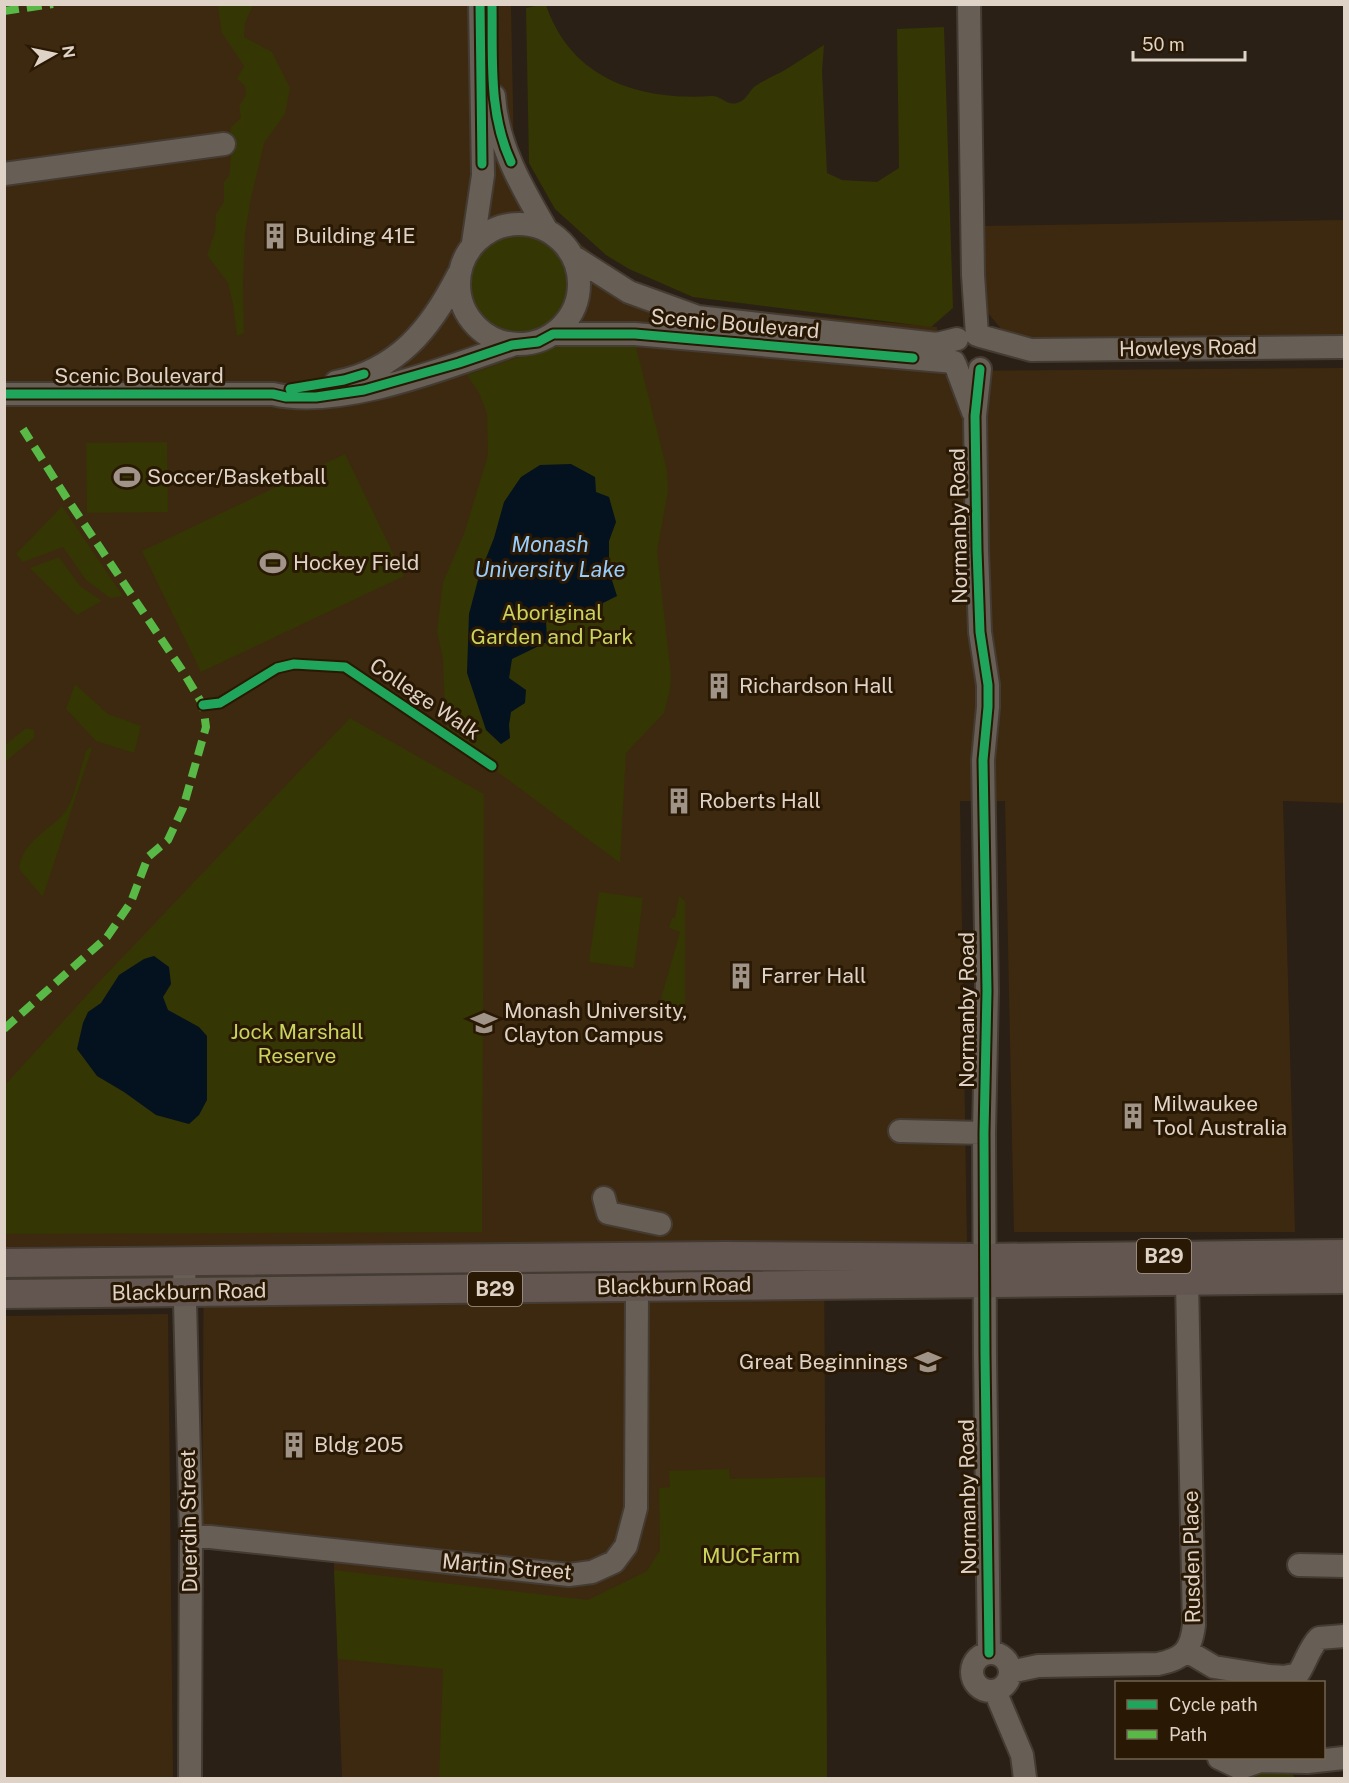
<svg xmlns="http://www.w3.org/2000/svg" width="1349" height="1783" font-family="'Public Sans',sans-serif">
<rect width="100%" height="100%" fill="#2a2015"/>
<path fill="#3d290f" d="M 4,5 L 511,5 L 514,159 L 551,220 L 621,276 L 674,300 L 704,306 L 937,327 L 939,371 L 1344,368 L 1344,803 L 1283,801 L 1295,1232 L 1014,1232 L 1005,801 L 960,801 L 967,1246 L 824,1245 L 827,1778 L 342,1778 L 333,1539 L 202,1526 L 204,1245 L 5,1247 Z
M 1344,220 L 1344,335 L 1009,338 L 981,305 L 982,226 Z
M 168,1314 L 173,1778 L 5,1778 L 5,1316 Z"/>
<path fill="#343603" d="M 218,5 L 255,5 L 253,5 L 245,23 L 244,37 L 272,52 L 290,88 L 285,114 L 264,143 L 250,203 L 245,233 L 243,285 L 244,333 L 237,336 L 233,304 L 228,283 L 207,255 L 215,232 L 216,214 L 224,202 L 224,182 L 229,176 L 232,146 L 228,142 L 231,127 L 241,118 L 239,106 L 246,95 L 245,86 L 237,79 L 244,66 L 222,33 Z
M 540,5 L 546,5 C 571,79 639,101 712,96 C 722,96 727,106 737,103 C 748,100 749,89 757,85 C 766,79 776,75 785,70 C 798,62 811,53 824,45 L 822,71 L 827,173 L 842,180 L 877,182 L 899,168 L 897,29 L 944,27 L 953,308 L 931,327 L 693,297 L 629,269 L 606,255 L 555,209 L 529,163 L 526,8 Z
M468 285a52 52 0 1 1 104 0a52 52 0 1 1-104 0Z
M 635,343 L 667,470 L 668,491 L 657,551 L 671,675 L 670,690 L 664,713 L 626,753 L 620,863 L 448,735 L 445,710 L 443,659 L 437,631 L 443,582 L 464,534 L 488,455 L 487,414 L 479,393 L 467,375 L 543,349 L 588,344 Z
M 167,442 L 168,512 L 87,513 L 86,443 Z
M 345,454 L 404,576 L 201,672 L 142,551 Z
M 62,506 L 123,596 L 110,598 L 86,580 L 63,547 L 23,562 L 16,554 Z
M 59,557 L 80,586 L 102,601 L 77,615 L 30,568 Z
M 75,684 L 108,714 L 141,726 L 134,753 L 96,741 L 66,709 Z
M 350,718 L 484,794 L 482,1232 L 5,1234 L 4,1086 L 98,983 Z
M 26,728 L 34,730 L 34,738 L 5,762 L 5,745 Z
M 89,748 L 92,748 L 43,896 L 41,895 L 19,869 C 22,841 49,831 65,812 C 73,803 82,764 86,751 Z
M 599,892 L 643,898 L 634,968 L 589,962 Z
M 679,896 L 685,901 L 685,1013 L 672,1020 L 661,998 L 680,932 L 669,928 L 672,918 L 675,918 Z
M 729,1469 L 730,1479 L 825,1477 L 827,1778 L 439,1778 L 443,1669 L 338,1659 L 334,1570 L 588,1600 L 647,1571 L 660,1550 L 659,1488 L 670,1487 L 669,1471 Z
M 1287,1766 L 1295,1778 L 1246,1778 L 1250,1772 Z"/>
<path fill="#04111f" d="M 571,464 L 595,477 L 596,492 L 609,497 L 616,522 L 609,541 L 609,571 L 617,596 L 603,603 L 601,617 L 587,623 L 567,617 L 546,620 L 547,642 L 512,659 L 509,678 L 526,690 L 525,703 L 511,712 L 509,725 L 510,738 L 501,744 L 486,730 L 467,673 L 469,614 L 479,576 L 494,538 L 504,502 L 521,477 L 540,465 Z
M 154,956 L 169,967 L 171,984 L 163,997 L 168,1010 L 199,1027 L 207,1036 L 207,1100 L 199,1115 L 189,1124 L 156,1115 L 124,1092 L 97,1076 L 77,1049 L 83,1023 L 88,1012 L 101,1003 L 119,975 L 144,959 Z"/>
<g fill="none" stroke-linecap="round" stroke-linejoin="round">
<g stroke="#443b33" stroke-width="26">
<path id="minor" d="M 969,4 L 973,275 L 977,335
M 494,96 C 497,145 522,188 546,229
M 4,174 L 224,144
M459 284a60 60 0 1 1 120 0a60 60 0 1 1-120 0Z
M 473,243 L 483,175 L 480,4
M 574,257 L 629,292 L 698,317 L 937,344 L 957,339
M 553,334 L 635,334 L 954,362
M 980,336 L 1031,350 L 1344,347
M 955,364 L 973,412
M 980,369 L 975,416 L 977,550 L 980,632 L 988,685 L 988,707 L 983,760 L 987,991 L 984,1133 L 985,1355 L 989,1653
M 336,382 C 398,370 431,328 458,275
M 4,394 L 273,394 C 342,410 447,367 512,345
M 900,1131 L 984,1133
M 604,1198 L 608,1213 L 660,1224
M 184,1263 L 191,1535 L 190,1778
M 191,1535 L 569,1575 L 592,1572 L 614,1562 L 626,1546 L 636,1508 L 637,1287
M 1299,1565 L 1344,1566
M 1187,1651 L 1214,1667 L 1270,1676 L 1285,1677 L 1298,1674 C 1306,1662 1309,1648 1319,1638 L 1344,1636
M972 1672a19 19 0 1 1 38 0a19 19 0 1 1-38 0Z
M 1010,1672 L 1038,1666 L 1158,1664 C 1183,1659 1191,1651 1194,1625 L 1187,1281
M 995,1691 L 1022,1755 L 1025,1778
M 1219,1758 L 1240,1768 L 1260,1761 L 1307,1762 L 1344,1758"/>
</g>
<g stroke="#443b33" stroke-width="32">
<path id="major" d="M 4,1263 L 725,1256 L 984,1258 L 1344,1254
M 4,1294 L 1344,1279"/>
</g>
<use href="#minor" stroke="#675f56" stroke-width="22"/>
<use href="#major" stroke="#635650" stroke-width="28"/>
<path stroke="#58b947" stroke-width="8" stroke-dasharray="15 8" stroke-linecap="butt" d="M 4,11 L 53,4
M 4,1029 L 107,937 L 131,902 L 148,857 L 168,840 L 183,808 L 206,727 L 203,705 L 182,670 L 66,497 L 23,429"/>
<g stroke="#291803" stroke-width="13">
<path id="cycleway" d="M 480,4 L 482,164
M 492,4 C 493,58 488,112 511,162
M 980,369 L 975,416 L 977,550 L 980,632 L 988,685 L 988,707 L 983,760 L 987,991 L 984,1133 L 985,1355 L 989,1653
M 290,389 L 344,380 L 364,374
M 4,394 L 273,394 L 286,397 L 316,397 L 364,390 L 459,363 L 512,345 L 538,342 L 553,334 L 635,334 L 913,358
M 203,705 L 220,703 L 277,668 L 294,664 L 345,667 L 492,766"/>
</g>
<use href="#cycleway" stroke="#20a55d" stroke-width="9"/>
</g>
<defs>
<g id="building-bare" transform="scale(2.07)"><path d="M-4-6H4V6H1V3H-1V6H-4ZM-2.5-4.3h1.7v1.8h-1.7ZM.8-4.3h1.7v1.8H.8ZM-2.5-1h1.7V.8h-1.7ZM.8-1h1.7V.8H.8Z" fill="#a09489" stroke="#291803" stroke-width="2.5" paint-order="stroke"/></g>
<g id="stadium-bare" transform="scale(2.07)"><path d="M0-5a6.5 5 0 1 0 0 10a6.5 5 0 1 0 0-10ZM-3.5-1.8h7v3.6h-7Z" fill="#a09489" stroke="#291803" stroke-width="2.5" paint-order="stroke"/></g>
<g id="university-bare" transform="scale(2.07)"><path d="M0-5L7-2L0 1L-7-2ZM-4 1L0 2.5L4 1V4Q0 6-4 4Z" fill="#a09489" stroke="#291803" stroke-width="2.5" paint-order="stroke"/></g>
<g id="school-bare" transform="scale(2.07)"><path d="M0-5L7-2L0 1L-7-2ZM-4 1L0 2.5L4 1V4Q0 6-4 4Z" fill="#a09489" stroke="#291803" stroke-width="2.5" paint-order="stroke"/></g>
</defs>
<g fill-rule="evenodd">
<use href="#building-bare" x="275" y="236"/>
<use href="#stadium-bare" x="127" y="477"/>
<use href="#stadium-bare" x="273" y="563"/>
<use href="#building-bare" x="719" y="686"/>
<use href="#building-bare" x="679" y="801"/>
<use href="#building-bare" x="741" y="976"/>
<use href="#university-bare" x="484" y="1023"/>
<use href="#building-bare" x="1133" y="1116"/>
<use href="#school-bare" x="928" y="1362"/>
<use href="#building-bare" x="294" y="1445"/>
</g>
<g text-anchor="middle" stroke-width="6" stroke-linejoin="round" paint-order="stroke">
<g fill="#291803" stroke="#a89b8c" stroke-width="1.5">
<rect x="1137" y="1239" width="54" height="34" rx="4.5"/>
<rect x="468" y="1272" width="54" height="34" rx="4.5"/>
</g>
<g font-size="20" font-weight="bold" fill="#dfd3c7">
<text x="1164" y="1263">B29</text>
<text x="495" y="1296">B29</text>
</g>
<g font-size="21" fill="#dfd3c7" stroke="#291803" text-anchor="start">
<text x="295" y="243">Building 41E</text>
<text x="147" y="484">Soccer/Basketball</text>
<text x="293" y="570">Hockey Field</text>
<text x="739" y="693">Richardson Hall</text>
<text x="699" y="808">Roberts Hall</text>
<text x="761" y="983">Farrer Hall</text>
<text x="504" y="1018">Monash University,<tspan x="504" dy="24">Clayton Campus</tspan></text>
<text x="1153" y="1111">Milwaukee<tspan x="1153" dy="24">Tool Australia</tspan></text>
<text x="908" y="1369" text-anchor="end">Great Beginnings</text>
<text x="314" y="1452">Bldg 205</text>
</g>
<g font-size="21" fill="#dfd3c7" stroke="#291803">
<text transform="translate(735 324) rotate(5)" y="7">Scenic Boulevard</text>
<text transform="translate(1188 348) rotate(-1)" y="7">Howleys Road</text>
<text x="139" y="383">Scenic Boulevard</text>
<text transform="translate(959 526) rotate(-91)" y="7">Normanby Road</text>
<text transform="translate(425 699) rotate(34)" y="7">College Walk</text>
<text transform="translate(967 1010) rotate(-90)" y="7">Normanby Road</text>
<text transform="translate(674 1286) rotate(-1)" y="7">Blackburn Road</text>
<text transform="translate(189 1292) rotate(-1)" y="7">Blackburn Road</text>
<text transform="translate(968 1497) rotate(-91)" y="7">Normanby Road</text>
<text transform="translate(189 1521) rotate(-91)" y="7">Duerdin Street</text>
<text transform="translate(1192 1557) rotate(-91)" y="7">Rusden Place</text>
<text transform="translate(507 1567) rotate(5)" y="7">Martin Street</text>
</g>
<g font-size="21" fill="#c8d45c" stroke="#291803">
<text x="552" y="620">Aboriginal<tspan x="552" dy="24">Garden and Park</tspan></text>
<text x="297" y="1039">Jock Marshall<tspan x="297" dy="24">Reserve</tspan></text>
<text x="751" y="1563">MUCFarm</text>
</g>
<g font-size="22" font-style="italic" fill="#98cefd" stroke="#291803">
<text x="550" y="552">Monash<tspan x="550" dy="25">University Lake</tspan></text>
</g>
</g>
<rect width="1349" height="1783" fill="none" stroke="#dfd3c7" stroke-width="12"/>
<rect x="1115" y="1681" width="210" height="78" fill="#291803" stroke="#726351" stroke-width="1.5"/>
<rect x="1127" y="1700" width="30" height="9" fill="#20a55d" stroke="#726351" stroke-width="1.5"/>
<text x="1169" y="1711" font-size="18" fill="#dfd3c7">Cycle path</text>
<rect x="1127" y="1730" width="30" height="9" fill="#58b947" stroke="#726351" stroke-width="1.5"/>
<text x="1169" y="1741" font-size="18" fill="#dfd3c7">Path</text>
<g transform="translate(54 54) rotate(81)" stroke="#291803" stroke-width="4.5" paint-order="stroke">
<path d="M0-4.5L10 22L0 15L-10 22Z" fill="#dfd3c7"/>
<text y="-9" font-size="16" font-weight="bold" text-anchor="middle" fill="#dfd3c7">N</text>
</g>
<path d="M1133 51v9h112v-9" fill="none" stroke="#dfd3c7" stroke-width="3"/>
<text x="1142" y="51" font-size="18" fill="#dfd3c7" stroke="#291803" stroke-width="4.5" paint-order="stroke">50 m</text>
</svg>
